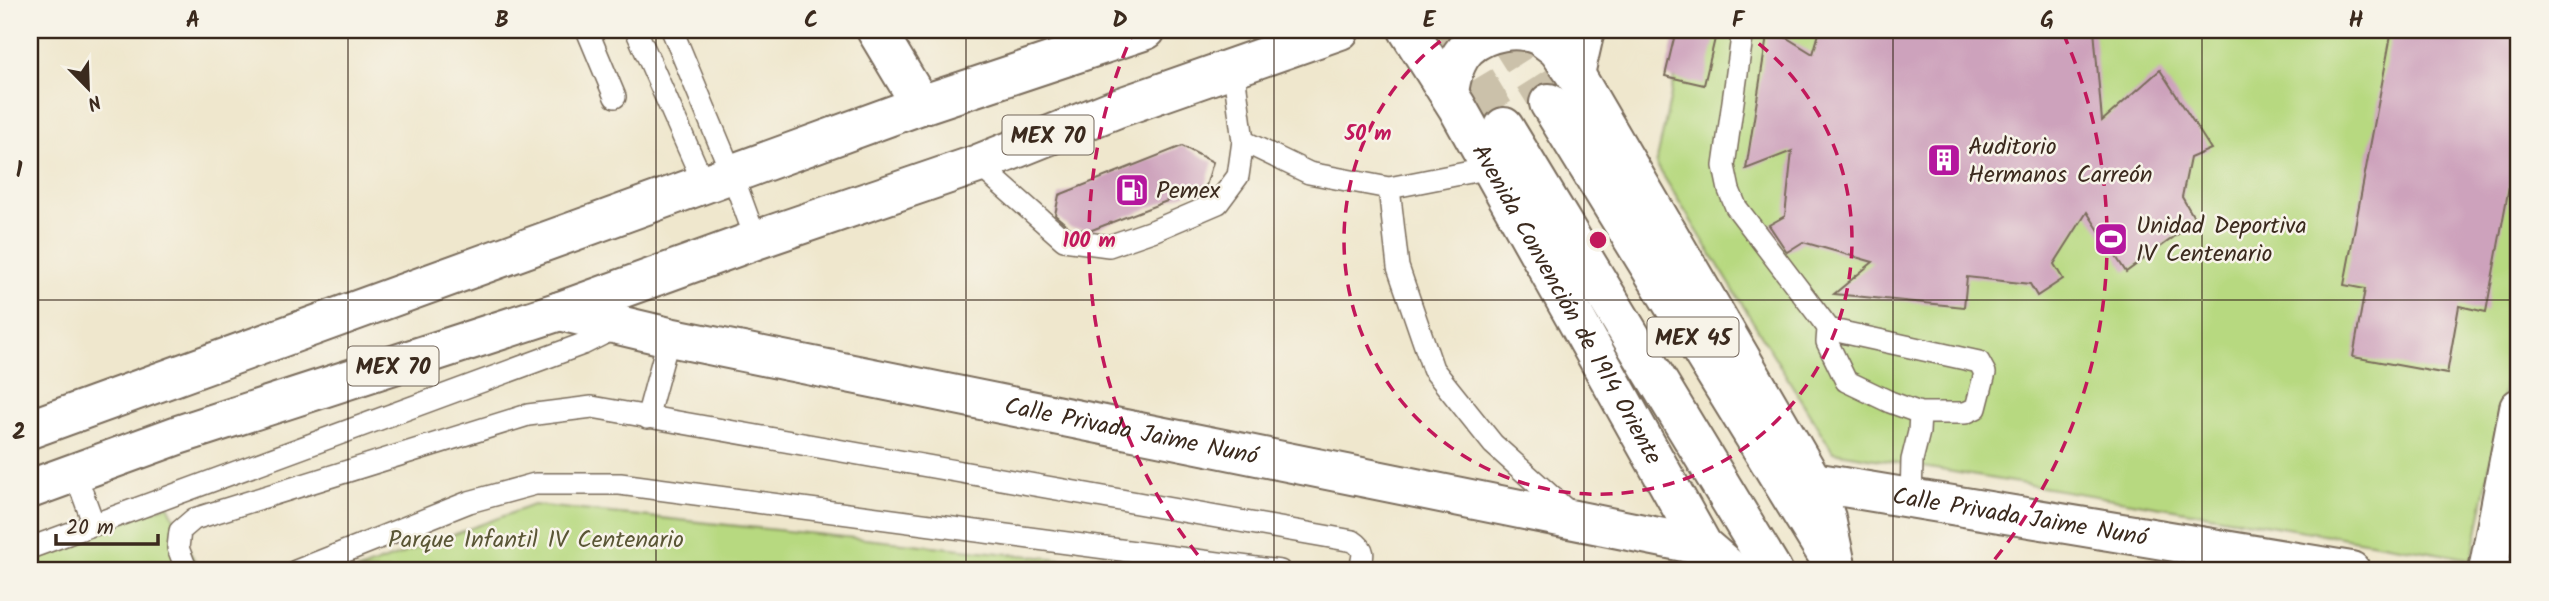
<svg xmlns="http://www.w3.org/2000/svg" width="2549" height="601" font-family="Kalam,sans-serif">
<rect width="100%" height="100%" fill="#f7f3e8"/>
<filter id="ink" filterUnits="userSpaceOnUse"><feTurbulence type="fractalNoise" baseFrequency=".0143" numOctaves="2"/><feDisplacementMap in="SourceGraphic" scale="14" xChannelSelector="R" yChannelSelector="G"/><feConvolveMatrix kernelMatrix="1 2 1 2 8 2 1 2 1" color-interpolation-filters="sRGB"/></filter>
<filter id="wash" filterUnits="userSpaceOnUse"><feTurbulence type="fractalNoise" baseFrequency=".00686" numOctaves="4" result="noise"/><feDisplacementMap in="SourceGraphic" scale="28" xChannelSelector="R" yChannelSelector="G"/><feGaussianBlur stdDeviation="1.57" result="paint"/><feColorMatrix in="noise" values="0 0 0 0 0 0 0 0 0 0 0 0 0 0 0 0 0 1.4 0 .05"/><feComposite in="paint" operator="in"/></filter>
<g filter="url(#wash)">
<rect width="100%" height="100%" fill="#efe7cd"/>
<path fill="#b7d980" stroke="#79824f" stroke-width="2" d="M 1685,30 L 2519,30 L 2519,313 L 2472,559 L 1833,452 L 1656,164 Z
M 168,505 L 199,571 L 30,571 L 30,554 Z
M 533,505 L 1177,571 L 356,571 Z"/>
<g id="blocks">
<path fill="#cda2bc" d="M 1676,30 L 1717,30 L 1704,85 L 1665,76 Z
M 1768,30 L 1774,30 L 1813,54 L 1820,30 L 2094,30 L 2102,121 L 2160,70 L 2211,149 L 2190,158 L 2182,197 L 2196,221 L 2126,272 L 2087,212 L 2054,264 L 2063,279 L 2037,296 L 2030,284 L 1967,277 L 1964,307 L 1834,294 L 1873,262 L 1803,242 L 1787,252 L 1769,225 L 1785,216 L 1792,151 L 1746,169 Z
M 2392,30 L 2519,30 L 2519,132 L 2486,312 L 2459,306 L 2447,374 L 2353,357 L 2365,289 L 2344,285 Z
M 1182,146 L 1213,162 L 1206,186 L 1092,230 L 1070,228 L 1055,215 L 1059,195 Z"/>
</g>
</g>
<g filter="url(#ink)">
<use href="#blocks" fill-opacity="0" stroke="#7a6c5b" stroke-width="2"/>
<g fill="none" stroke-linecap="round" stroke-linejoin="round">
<path stroke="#cbc1aa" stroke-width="38" stroke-dasharray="38 19" stroke-linecap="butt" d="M 1446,30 L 1504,127
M 1503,30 L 1549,103"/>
<g stroke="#7a6c5b" stroke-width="24">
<path id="lane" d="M 587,30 L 615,97
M 636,30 L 704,184
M 672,30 L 732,174 L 756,240
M 1743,30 L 1724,166 L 1729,190 L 1736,207 L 1826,325 L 1828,329 L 1827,342 L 1846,381 L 1890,402 L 1920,413 L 1919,432 L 1912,460 L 1911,499
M 1243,141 L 1309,173 L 1389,188 L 1491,168
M 978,164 L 1064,240 L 1109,246 L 1155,230 L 1218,203 L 1238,176 L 1243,141 L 1233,65
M 1389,188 L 1398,267 L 1433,369 L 1493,444 L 1572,515
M 1828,329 L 1979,362 L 1985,373 L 1976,408 L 1965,413 L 1920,413
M 647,418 L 669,337
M 75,473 L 94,525
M 30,548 L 583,344 L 617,327
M 187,571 L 178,548 L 180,531 L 194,519 L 528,415 L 592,407 L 1353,541 C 1367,550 1363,557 1359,571
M 296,571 L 469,502 L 535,484 L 620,484 L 1280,571"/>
</g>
<g stroke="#7a6c5b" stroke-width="42">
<g id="street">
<path d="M 876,30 L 921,105"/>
<path id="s1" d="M 560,311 L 669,337 L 1703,546"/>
<path id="s2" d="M 1813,482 L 2351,571"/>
</g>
</g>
<g stroke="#7a6c5b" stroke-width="42">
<g id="secondary">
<path id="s3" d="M 1408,30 L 1457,107 L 1703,546 L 1732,571"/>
<path d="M 1544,30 L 1575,74 L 1813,482 L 1826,518 L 1836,565"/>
<path d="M 1449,93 C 1451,77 1455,60 1467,48 C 1485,31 1518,25 1540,36 C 1546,40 1552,45 1558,49"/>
<path d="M 2488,571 L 2519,408"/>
</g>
</g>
<g stroke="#7a6c5b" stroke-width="42">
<path id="primary" d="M 1575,74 L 1585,30
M 1549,103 L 1837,571
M 1504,127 L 1773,571
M 30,429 L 921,105 L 1146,30
M 30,489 L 178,435 L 560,311 L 756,240 L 978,164 L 1115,109 L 1340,30"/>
</g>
<use href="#lane" stroke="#fff" stroke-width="21"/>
<use href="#street" stroke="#fff" stroke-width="38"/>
<use href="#secondary" stroke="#fff" stroke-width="38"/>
<use href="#primary" stroke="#fff" stroke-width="38"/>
</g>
</g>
<path fill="none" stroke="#3b2a1e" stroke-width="2" stroke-opacity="0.55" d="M 348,30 L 348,571M 656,30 L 656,571M 966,30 L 966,571M 1274,30 L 1274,571M 1584,30 L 1584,571M 1893,30 L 1893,571M 2202,30 L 2202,571M 30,300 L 2519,300"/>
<g fill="none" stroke="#c2185b" stroke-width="3.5" stroke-dasharray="12 9">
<path d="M1742 31A254 254 0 1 1 1454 31"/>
<path d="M1211 571A509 509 0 0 1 1133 33M2063 33A509 509 0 0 1 1985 571"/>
</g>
<defs>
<g id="building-square" transform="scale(1.75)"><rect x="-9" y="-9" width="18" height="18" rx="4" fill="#b5179e" stroke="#f7f3e8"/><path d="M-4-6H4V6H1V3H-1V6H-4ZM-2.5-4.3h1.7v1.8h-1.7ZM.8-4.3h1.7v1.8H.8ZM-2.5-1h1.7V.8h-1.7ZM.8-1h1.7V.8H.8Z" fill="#fff"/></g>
<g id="fuel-square" transform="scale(1.75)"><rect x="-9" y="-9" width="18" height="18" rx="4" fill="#b5179e" stroke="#f7f3e8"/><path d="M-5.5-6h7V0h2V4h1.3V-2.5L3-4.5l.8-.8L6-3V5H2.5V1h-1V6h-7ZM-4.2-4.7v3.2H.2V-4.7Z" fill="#fff"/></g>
<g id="stadium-square" transform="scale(1.75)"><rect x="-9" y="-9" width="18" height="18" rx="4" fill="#b5179e" stroke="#f7f3e8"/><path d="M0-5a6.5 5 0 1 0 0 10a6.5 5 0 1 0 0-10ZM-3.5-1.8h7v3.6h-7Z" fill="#fff"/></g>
</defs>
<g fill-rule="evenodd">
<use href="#building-square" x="1944" y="160"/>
<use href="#fuel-square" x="1132" y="190"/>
<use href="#stadium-square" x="2111" y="239"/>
</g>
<g text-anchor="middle" stroke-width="5" stroke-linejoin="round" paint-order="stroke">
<g fill="#f7f3e8" stroke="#73665b" stroke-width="2">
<rect x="1002.5" y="115.5" width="91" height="39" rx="5"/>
<rect x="1647.5" y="317.5" width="91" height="39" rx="5"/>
<rect x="347.5" y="346.5" width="91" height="39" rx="5"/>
</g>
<g font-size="23" font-weight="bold" fill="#3b2a1e">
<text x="1048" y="143">MEX 70</text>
<text x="1693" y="345">MEX 45</text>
<text x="393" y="374">MEX 70</text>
</g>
<g font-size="24" fill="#3b2a1e" stroke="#f7f3e8" text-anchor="start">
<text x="1968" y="154">Auditorio<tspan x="1968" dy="28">Hermanos Carreón</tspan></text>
<text x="1156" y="198">Pemex</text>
<text x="2136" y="233">Unidad Deportiva<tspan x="2136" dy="28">IV Centenario</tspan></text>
</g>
<g font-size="24" fill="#3b2a1e" stroke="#f7f3e8">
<text dy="8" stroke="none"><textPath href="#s3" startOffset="317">Avenida Convención de 1914 Oriente</textPath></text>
<text dy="8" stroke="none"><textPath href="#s1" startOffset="584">Calle Privada Jaime Nunó</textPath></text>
<text dy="8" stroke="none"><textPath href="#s2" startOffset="210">Calle Privada Jaime Nunó</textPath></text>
</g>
<g font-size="24" fill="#5a5636" stroke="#f7f3e8">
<text x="536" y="547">Parque Infantil IV Centenario</text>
</g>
</g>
<circle cx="1598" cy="240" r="10" fill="#c2185b" stroke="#f7f3e8" stroke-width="3.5"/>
<g font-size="21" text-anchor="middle" font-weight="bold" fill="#c2185b" stroke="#f7f3e8" stroke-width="5" stroke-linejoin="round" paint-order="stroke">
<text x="1368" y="140">50 m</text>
<text x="1089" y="247">100 m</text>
</g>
<rect width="2549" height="601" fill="none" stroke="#f7f3e8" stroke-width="77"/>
<g transform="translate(88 88) rotate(157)" stroke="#f7f3e8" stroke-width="5" paint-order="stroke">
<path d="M0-5L12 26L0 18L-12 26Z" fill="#3b2a1e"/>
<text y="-10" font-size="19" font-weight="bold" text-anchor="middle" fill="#3b2a1e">N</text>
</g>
<path d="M56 534v10h102v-10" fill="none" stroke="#3b2a1e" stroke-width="3.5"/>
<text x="66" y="534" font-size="21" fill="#3b2a1e" stroke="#f7f3e8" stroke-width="5" paint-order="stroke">20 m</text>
<rect x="38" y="38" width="2472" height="524" fill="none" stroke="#3b2a1e" stroke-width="2.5"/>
<g font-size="23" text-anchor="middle" font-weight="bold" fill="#3b2a1e">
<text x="193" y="27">A</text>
<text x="502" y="27">B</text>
<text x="811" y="27">C</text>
<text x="1120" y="27">D</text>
<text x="1429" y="27">E</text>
<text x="1738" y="27">F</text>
<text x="2047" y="27">G</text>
<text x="2356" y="27">H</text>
<text x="19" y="177">1</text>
<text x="19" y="439">2</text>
</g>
</svg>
